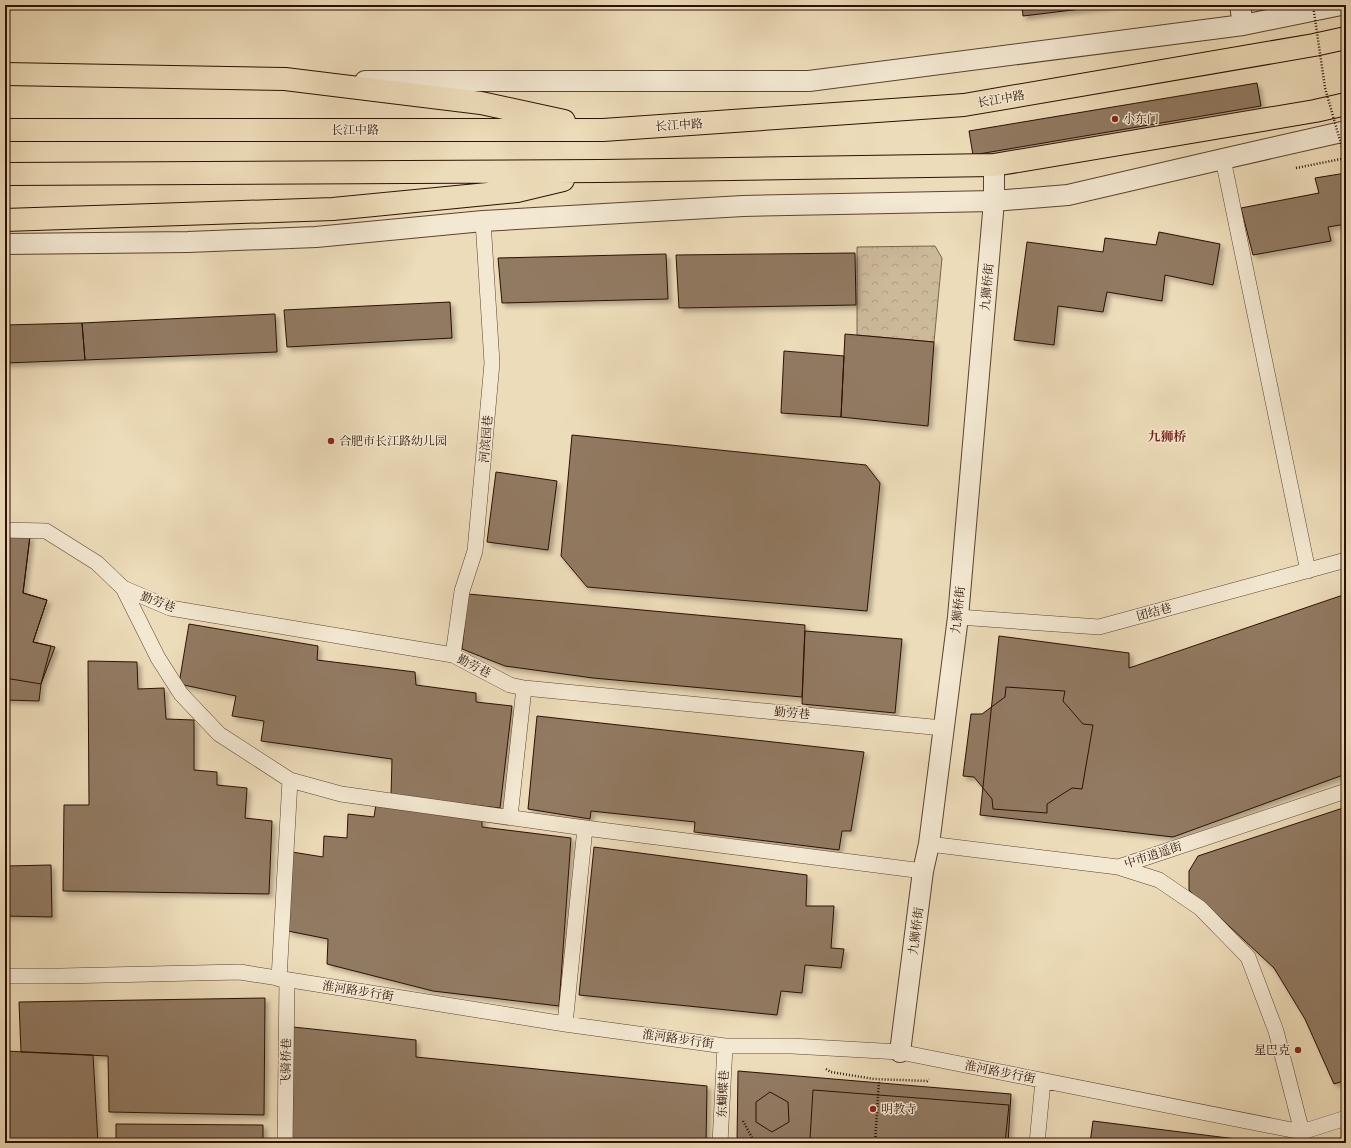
<svg xmlns="http://www.w3.org/2000/svg" width="1351" height="1148" font-family="'Old Standard TT','Noto Serif SC',serif">
<defs>
<pattern id="forest-crowns" width="20" height="18" patternUnits="userSpaceOnUse"><rect width="20" height="18" fill="#ccb99a"/><path d="M2 6a3 3 0 1 1 6 0M12 15a3 3 0 1 1 6 0" fill="none" stroke="#b09e83"/></pattern>
<filter id="shadow"><feDropShadow dx="3.5" dy="3.5" stdDeviation="2" flood-color="#0004"/></filter>
</defs>
<rect width="100%" height="100%" fill="#eddcb9"/>
<filter id="stains"><feTurbulence type="fractalNoise" baseFrequency=".005" numOctaves="4"/><feColorMatrix values="0 0 0 0 .2 0 0 0 0 .09 0 0 0 0 .02 0 0 0 .5 -.17"/></filter>
<radialGradient id="worn" r=".72"><stop offset=".6" stop-color="#630" stop-opacity="0"/><stop offset="1" stop-color="#630" stop-opacity=".3"/></radialGradient>
<path fill="url(#forest-crowns)" stroke="#7c644e" d="M 935,246 L 942,258 L 934,342 L 857,335 L 857,247 Z"/>
<path fill="#917a62" stroke="#2d1003" filter="url(#shadow)" d="M 1022,5 L 1114,5 L 1023,16 Z
M 1257,83 L 1261,106 L 973,155 L 969,131 Z
M 1346,173 L 1346,224 L 1328,227 L 1331,241 L 1253,255 L 1241,208 L 1319,193 L 1315,178 Z
M 1159,232 L 1220,244 L 1213,285 L 1165,275 L 1162,301 L 1107,292 L 1103,312 L 1058,306 L 1054,345 L 1014,340 L 1027,242 L 1103,252 L 1105,238 L 1156,245 Z
M 855,253 L 856,305 L 679,308 L 676,255 Z
M 666,254 L 668,299 L 502,303 L 498,258 Z
M 450,302 L 452,338 L 287,347 L 284,310 Z
M 275,314 L 277,352 L 85,360 L 82,323 Z
M 82,323 L 85,360 L 5,363 L 5,325 Z
M 845,334 L 934,342 L 928,426 L 841,417 Z
M 784,351 L 844,356 L 841,417 L 781,413 Z
M 572,435 L 866,465 L 880,483 L 867,611 L 587,587 L 561,556 Z
M 496,472 L 557,481 L 548,550 L 487,542 Z
M 30,536 L 23,593 L 47,600 L 33,642 L 55,647 L 41,684 L 5,678 L 5,537 Z
M 30,536 L 23,593 L 47,600 L 33,642 L 51,646 L 41,684 L 39,701 L 5,700 L 5,537 Z
M 468,594 L 805,625 L 802,697 L 593,678 L 505,666 L 462,649 Z
M 1346,594 L 1346,774 L 1173,837 L 980,815 L 999,636 L 1129,653 L 1129,668 Z
M 189,624 L 318,646 L 317,660 L 415,672 L 416,685 L 476,693 L 476,702 L 512,706 L 500,808 L 391,796 L 392,759 L 261,741 L 264,721 L 232,716 L 236,696 L 179,684 Z
M 805,631 L 902,639 L 895,713 L 802,704 Z
M 88,661 L 137,662 L 138,689 L 164,688 L 166,719 L 194,720 L 194,770 L 217,772 L 217,785 L 247,788 L 245,818 L 272,821 L 269,894 L 63,891 L 64,805 L 89,805 Z
M 1006,687 L 1065,691 L 1063,701 L 1083,724 L 1093,725 L 1082,789 L 1072,788 L 1047,804 L 1047,813 L 993,809 L 992,799 L 974,777 L 963,776 L 971,714 L 982,714 L 1005,697 Z
M 537,716 L 864,752 L 851,831 L 842,831 L 839,850 L 694,832 L 695,822 L 591,811 L 590,819 L 528,809 Z
M 376,804 L 482,818 L 482,827 L 571,838 L 559,1006 L 433,991 L 327,964 L 328,939 L 288,931 L 292,852 L 323,857 L 324,836 L 347,838 L 348,814 L 374,817 Z
M 1346,807 L 1346,1080 L 1334,1084 L 1305,1019 L 1274,968 L 1215,913 L 1203,906 L 1189,890 L 1189,871 L 1198,856 Z
M 594,847 L 807,875 L 806,906 L 834,906 L 831,948 L 844,949 L 841,968 L 805,965 L 802,993 L 781,991 L 777,1015 L 579,995 Z
M 51,865 L 52,917 L 5,916 L 5,866 Z
M 265,998 L 264,1115 L 109,1112 L 108,1056 L 21,1052 L 19,1002 Z
M 293,1027 L 416,1040 L 416,1057 L 707,1086 L 706,1143 L 289,1143 Z
M 5,1051 L 93,1055 L 98,1143 L 5,1143 Z
M 738,1071 L 1011,1094 L 1008,1143 L 737,1143 Z
M 813,1090 L 1009,1105 L 1005,1143 L 859,1143 L 810,1139 Z
M 770,1092 L 788,1102 L 789,1122 L 772,1132 L 756,1122 L 756,1102 Z
M 1093,1121 L 1236,1139 L 1239,1143 L 1090,1143 Z
M 116,1124 L 263,1125 L 263,1143 L 116,1143 Z"/>
<g fill="none" stroke-linecap="round" stroke-linejoin="round">
<g stroke="#5d4330" stroke-width="16">
<path id="pedestrian" d="M 1223,159 L 1308,571
M 5,530 L 46,531 L 97,563 L 123,588 L 170,608 L 453,655 L 510,685 L 524,688 L 943,728
M 123,588 L 158,658 L 181,694 L 219,734 L 290,780 L 341,794 L 585,828 L 923,871
M 958,617 L 1099,627 L 1346,560
M 453,655 L 462,591 L 475,551 L 492,363 L 483,221
M 510,817 L 524,688
M 929,844 L 1118,867 L 1346,791
M 1118,867 L 1159,880 L 1200,908 L 1248,957 L 1276,1031 L 1302,1132 L 1301,1143
M 5,976 L 61,976 L 240,972 L 565,1024 L 725,1046 L 792,1046 L 900,1052 L 1302,1132 L 1346,1118
M 279,979 L 290,780
M 565,1024 L 585,828
M 285,1143 L 287,980
M 720,1143 L 725,1046
M 1037,1143 L 1043,1081"/>
</g>
<g stroke="#5d4330" stroke-width="22">
<path id="minor" d="M 1240,5 L 1243,25
M 365,81 L 809,81 L 1243,25 L 1341,5
M 5,244 L 188,242 L 316,237 L 483,221 L 743,206 L 994,201 L 1068,195 L 1223,159 L 1346,131
M 900,1052 L 923,871 L 929,844 L 958,617 L 994,201 L 994,165"/>
</g>
<g stroke="#2d1003" stroke-width="24">
<path id="trunk" d="M 5,74 L 285,79 L 481,103 L 564,121
M 5,130 L 603,130 L 964,105 L 1314,45 L 1346,38
M 5,174 L 602,171 L 994,165 L 1315,111 L 1346,104
M 5,220 L 333,209 L 517,191 L 563,180"/>
</g>
<path stroke="#2d1003" stroke-width="2.5" stroke-dasharray="1 2" stroke-linecap="butt" d="M 1296,168 L 1346,158
M 826,1069 L 831,1072 L 874,1079 L 927,1081 L 929,1079
M 743,1121 L 755,1143
M 875,1143 L 879,1080"/>
<use href="#pedestrian" stroke="#f3e8d2" stroke-width="15"/>
<use href="#minor" stroke="#f3e8d2" stroke-width="20"/>
<use href="#trunk" stroke="#eddcb9" stroke-width="22"/>
<path stroke="#2d1003" stroke-width="2.5" stroke-dasharray="1 2" stroke-linecap="butt" d="M 1313,5 L 1325,88 L 1345,158"/>
</g>
<g fill="#8f2418" stroke="#f3e8d2" stroke-width="1.5">
<circle cx="1115" cy="119" r="4"/>
<circle cx="331" cy="441" r="4"/>
<circle cx="1298" cy="1050" r="4"/>
<circle cx="873" cy="1109" r="4"/>
</g>
<g text-anchor="middle" stroke-width="3" stroke-linejoin="round" paint-order="stroke">
<g font-size="12" fill="#2d1003" stroke="#f3e8d2">
<text transform="translate(1001 99) rotate(-10)" y="4">长江中路</text>
<text transform="translate(679 125) rotate(-4)" y="4">长江中路</text>
<text x="355" y="134">长江中路</text>
<text transform="translate(987 287) rotate(-85)" y="4">九狮桥街</text>
<text transform="translate(486 439) rotate(-85)" y="4">河滨园巷</text>
<text transform="translate(158 602) rotate(20)" y="4">勤劳巷</text>
<text transform="translate(958 610) rotate(-84)" y="4">九狮桥街</text>
<text transform="translate(1154 612) rotate(-15)" y="4">团结巷</text>
<text transform="translate(474 666) rotate(27)" y="4">勤劳巷</text>
<text transform="translate(792 713) rotate(5)" y="4">勤劳巷</text>
<text transform="translate(1153 855) rotate(-18)" y="4">中市逍遥街</text>
<text transform="translate(916 931) rotate(-83)" y="4">九狮桥街</text>
<text transform="translate(358 991) rotate(9)" y="4">淮河路步行街</text>
<text transform="translate(678 1039) rotate(8)" y="4">淮河路步行街</text>
<text transform="translate(286 1062) rotate(-89)" y="4">飞骑桥巷</text>
<text transform="translate(1000 1072) rotate(11)" y="4">淮河路步行街</text>
<text transform="translate(723 1094) rotate(-87)" y="4">东蝴蝶巷</text>
</g>
<g font-size="12" fill="#2d1003" stroke="#f3e8d2" text-anchor="start">
<text x="1123" y="123">小东门</text>
<text x="339" y="445">合肥市长江路幼儿园</text>
<text x="1290" y="1054" text-anchor="end">星巴克</text>
<text x="881" y="1113">明教寺</text>
</g>
<g font-size="13" font-weight="bold" fill="#7a1f14" stroke="#f3e8d2">
<text x="1167" y="441">九狮桥</text>
</g>
</g>
<rect width="1351" height="1148" fill="none" stroke="#eddcb9" stroke-width="20"/>
<rect x="6" y="6" width="1339" height="1136" fill="none" stroke="#2d1003" stroke-width="2"/>
<rect x="10" y="10" width="1331" height="1128" fill="none" stroke="#2d1003"/>
<rect width="100%" height="100%" filter="url(#stains)"/>
<rect width="100%" height="100%" fill="url(#worn)"/>
</svg>
